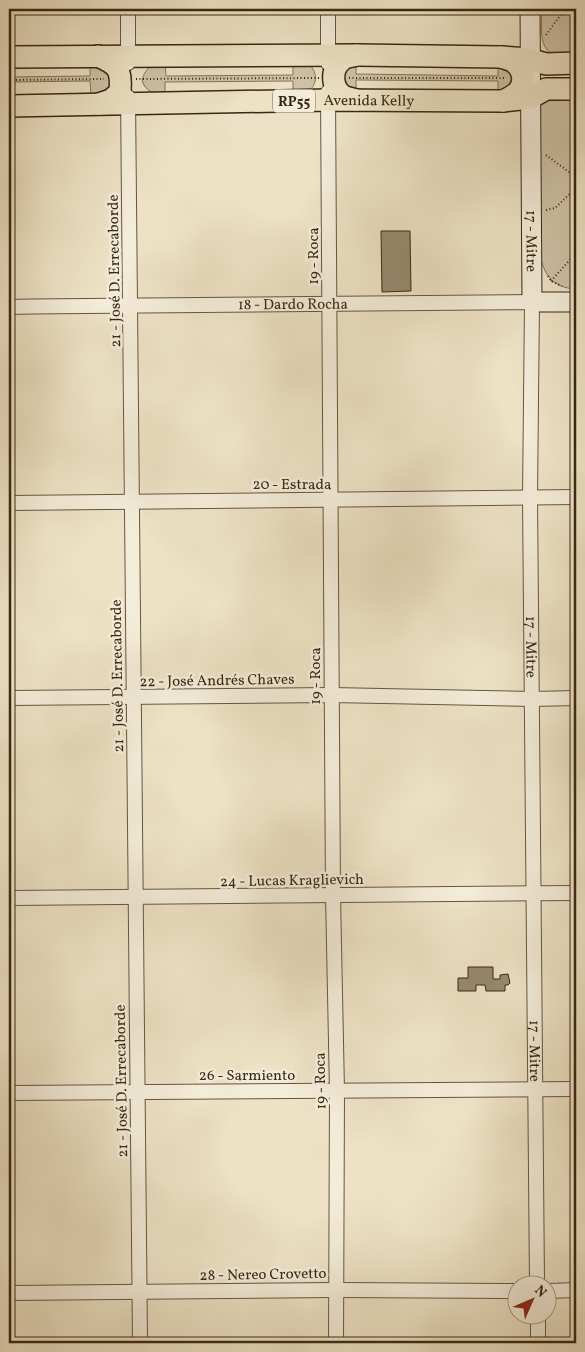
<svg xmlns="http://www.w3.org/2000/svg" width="585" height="1352" font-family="Vollkorn,serif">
<rect width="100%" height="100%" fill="#ede2c5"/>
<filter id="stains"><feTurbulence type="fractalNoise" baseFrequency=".004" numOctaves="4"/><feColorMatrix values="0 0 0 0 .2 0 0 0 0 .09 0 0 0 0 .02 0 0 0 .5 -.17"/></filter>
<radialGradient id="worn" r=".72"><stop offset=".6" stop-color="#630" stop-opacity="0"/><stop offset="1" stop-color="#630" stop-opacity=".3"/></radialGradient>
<path fill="#cec2a7" stroke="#84755d" d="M 542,9 L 576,9 L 576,55 C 570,55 562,56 556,55 C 537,51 542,23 542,9 Z
M 356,60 L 356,74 L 498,76 L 498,62 L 521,78 L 498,95 L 498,81 L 356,80 L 356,93 L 349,93 L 335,71 Z
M 90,62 L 109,67 L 112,84 L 103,93 L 91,95 L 90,81 L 9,82 L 9,77 L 90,76 Z
M 293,62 C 298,62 305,62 309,65 C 319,72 317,88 306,92 C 302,94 297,94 293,94 L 293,81 L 165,82 L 165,95 C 154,93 145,92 142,80 C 146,66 153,64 165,63 L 166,76 L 293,75 Z
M 576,93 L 576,289 C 554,288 544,276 540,255 L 539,107 L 541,102 L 547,96 Z"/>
<path fill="#978970" stroke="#392813" d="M 381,231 L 410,231 L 411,291 L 382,292 Z
M 468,967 L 493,967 L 493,979 L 500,979 L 500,975 L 508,974 L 510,983 L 508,985 L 505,985 L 505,991 L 486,991 L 485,985 L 476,985 L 476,991 L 458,991 L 458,978 L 468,978 Z"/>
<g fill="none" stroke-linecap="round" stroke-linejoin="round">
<g stroke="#665640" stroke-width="16">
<g id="street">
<path d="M 128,9 L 128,63"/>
<path d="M 328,9 L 328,63"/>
<path d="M 328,92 L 333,895 L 337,1091 L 336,1343"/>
<path d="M 128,97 L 140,1343"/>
<path id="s1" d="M 9,307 C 183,304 357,304 532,302 L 530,498 L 537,1284"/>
<path d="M 9,503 L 576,497"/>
<path d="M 9,698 L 331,695 L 532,699 L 576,698"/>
<path d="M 9,898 L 576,893"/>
<path d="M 9,1093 L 576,1089"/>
<path d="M 548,1291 L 576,1290"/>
<path d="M 9,1293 L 335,1290 L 518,1291"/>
<path d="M 538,1314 L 538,1343"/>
</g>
</g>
<g stroke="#392813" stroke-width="21">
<g id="secondary">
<path id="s2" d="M 530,9 L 532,302 L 576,302"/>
</g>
</g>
<g stroke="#392813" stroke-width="24">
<g id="primary">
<path d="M 98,56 C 118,65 122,69 120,92 L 111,100 L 99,104"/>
<path d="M 9,57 L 357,55 L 501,57 L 529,59 L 546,64 L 576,63"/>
<path d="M 501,57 C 506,59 513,60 516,64 C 520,67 521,70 522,74 C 526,89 514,96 503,101"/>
<path d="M 356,100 C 353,99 348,98 345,97 C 331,90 330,69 342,60 C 345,57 352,56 357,55"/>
<path id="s3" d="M 9,106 L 328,100 L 503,101 L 530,98 L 546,89 L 576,89"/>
</g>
</g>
<path stroke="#392813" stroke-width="2" stroke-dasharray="1 2.5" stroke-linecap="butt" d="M 546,35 L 565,9
M 349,78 L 506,78
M 136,79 L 319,78
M 9,80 L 104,79
M 546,155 L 576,177
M 546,210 L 555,208 L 576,188
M 548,276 L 551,281 L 562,286
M 551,281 L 576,253"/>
<use href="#street" stroke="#f3ecd9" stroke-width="14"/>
<use href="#secondary" stroke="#f3ecd9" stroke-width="19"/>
<use href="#primary" stroke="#ede2c5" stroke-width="21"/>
</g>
<g text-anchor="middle" stroke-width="5" stroke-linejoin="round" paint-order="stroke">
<rect fill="#f3ecd9" stroke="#71634e" stroke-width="1" x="273" y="89.5" width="42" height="23" rx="4"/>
<g font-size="14" font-weight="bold" fill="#392813">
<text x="294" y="106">RP55</text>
</g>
<g font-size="15" fill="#392813" stroke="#f3ecd9">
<text dy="5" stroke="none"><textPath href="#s3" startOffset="360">Avenida Kelly</textPath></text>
<text dy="5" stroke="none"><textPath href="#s2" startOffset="232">17 - Mitre</textPath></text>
<text transform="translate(313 256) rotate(-90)" y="5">19 - Roca</text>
<text transform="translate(114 271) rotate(-91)" y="5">21 - José D. Errecaborde</text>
<text dy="5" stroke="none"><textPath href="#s1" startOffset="284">18 - Dardo Rocha</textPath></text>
<text x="292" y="489">20 - Estrada</text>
<text dy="5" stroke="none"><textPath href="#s1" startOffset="868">17 - Mitre</textPath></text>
<text transform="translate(117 676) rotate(-91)" y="5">21 - José D. Errecaborde</text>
<text transform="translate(315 676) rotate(-90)" y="5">19 - Roca</text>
<text transform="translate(217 680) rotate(-1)" y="5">22 - José Andrés Chaves</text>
<text transform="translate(292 880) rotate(-1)" y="5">24 - Lucas Kraglievich</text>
<text dy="5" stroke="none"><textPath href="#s1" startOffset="1272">17 - Mitre</textPath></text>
<text x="247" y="1080">26 - Sarmiento</text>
<text transform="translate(121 1081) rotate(-91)" y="5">21 - José D. Errecaborde</text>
<text transform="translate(320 1081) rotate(-91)" y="5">19 - Roca</text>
<text transform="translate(263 1274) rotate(-1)" y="5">28 - Nereo Crovetto</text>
</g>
</g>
<rect width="585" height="1352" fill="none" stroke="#ede2c5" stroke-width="30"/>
<rect x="10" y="10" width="565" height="1332" fill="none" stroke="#392813" stroke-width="2.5"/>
<rect x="15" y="15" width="555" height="1322" fill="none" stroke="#392813"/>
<g transform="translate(532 1300) rotate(45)"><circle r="24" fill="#f3ecd9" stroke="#a99e8a"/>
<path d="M0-4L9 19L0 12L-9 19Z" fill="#8f2418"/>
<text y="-8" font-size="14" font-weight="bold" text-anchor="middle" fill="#392813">N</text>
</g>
<rect width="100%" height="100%" filter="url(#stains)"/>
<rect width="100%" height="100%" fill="url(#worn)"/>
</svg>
